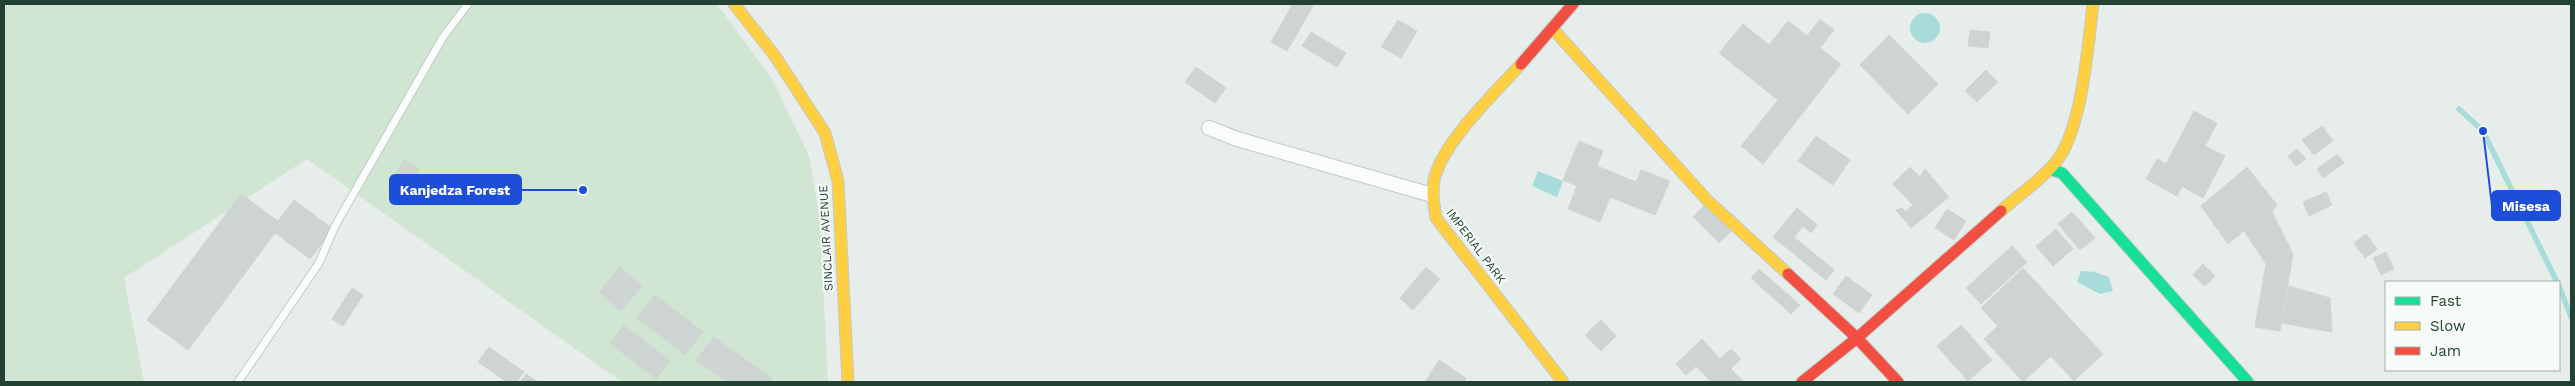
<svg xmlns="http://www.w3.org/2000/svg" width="2575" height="386" font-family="'Work Sans',sans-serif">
<rect width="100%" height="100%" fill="#e7edea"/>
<path fill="#d0e6d3" d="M 4,4 L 717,4 L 772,79 L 809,156 L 820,221 L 828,382 L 622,382 L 307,159 L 124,278 L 144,382 L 4,382 Z"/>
<path fill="#a7dcdb" d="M1910 28a15 15 0 1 1 30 0a15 15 0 1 1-30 0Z
M 1538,171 L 1563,181 L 1557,197 L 1532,186 Z
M 2081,271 L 2095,272 L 2109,277 L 2113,291 L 2100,294 L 2077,282 Z"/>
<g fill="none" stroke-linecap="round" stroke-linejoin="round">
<path stroke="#a7dcdb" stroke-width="5.5" d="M 2459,109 L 2483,131 L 2557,282
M 2559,286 L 2571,317"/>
</g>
<path fill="#ced4d1" stroke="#d0d6d2" d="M 1293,4 L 1313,6 L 1287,51 L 1271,42 Z
M 1820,19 L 1834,30 L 1820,48 L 1841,64 L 1763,164 L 1741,146 L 1778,100 L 1719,53 L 1743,24 L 1769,45 L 1788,21 L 1807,36 Z
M 1398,20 L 1417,31 L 1401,58 L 1381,47 Z
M 1970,30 L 1990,32 L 1988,48 L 1968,46 Z
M 1311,32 L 1346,53 L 1337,67 L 1302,46 Z
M 1889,35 L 1938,84 L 1908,114 L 1860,65 Z
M 1196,67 L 1226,88 L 1215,103 L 1185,82 Z
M 1986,70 L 1998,82 L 1977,102 L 1965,91 Z
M 2194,111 L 2217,123 L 2205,146 L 2225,156 L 2203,198 L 2183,187 L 2192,169 L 2177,196 L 2146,179 L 2157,159 L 2166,164 Z
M 2322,126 L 2333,141 L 2314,155 L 2302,140 Z
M 1816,136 L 1850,160 L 1833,185 L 1798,161 Z
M 1579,141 L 1603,151 L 1597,166 L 1636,182 L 1641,170 L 1670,181 L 1655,215 L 1610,197 L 1600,222 L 1568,209 L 1577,186 L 1563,180 Z
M 2297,149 L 2306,159 L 2296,166 L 2288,156 Z
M 2337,154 L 2344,163 L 2323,178 L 2317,169 Z
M 404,160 L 420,169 L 406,190 L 392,180 Z
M 1910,167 L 1920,177 L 1925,169 L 1949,197 L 1911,228 L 1896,210 L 1902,208 L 1905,212 L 1913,205 L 1893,184 Z
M 2247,167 L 2277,205 L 2272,212 L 2293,254 L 2280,331 L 2255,327 L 2266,264 L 2244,231 L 2228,244 L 2201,206 Z
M 2326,192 L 2332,205 L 2309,216 L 2303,202 Z
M 241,194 L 278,221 L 294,200 L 333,229 L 310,259 L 275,233 L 188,350 L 147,320 Z
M 1706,204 L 1732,230 L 1719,243 L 1693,217 Z
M 1797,208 L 1817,225 L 1811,233 L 1803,226 L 1794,237 L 1834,270 L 1826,280 L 1773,237 Z
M 1947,209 L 1966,221 L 1954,240 L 1935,228 Z
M 2072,212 L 2095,238 L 2080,250 L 2058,224 Z
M 2056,229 L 2073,249 L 2053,266 L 2036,246 Z
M 2366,234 L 2377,249 L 2365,258 L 2354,243 Z
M 2012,246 L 2027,262 L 1981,304 L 1966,288 Z
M 2386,252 L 2394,269 L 2381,275 L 2373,258 Z
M 2203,264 L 2215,276 L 2205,286 L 2193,275 Z
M 620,267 L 642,286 L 621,311 L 599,292 Z
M 1426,267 L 1440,279 L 1413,310 L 1400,298 Z
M 2023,268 L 2103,354 L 2074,381 L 2051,356 L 2023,382 L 1984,339 L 1998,326 L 1981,308 Z
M 1759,269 L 1800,305 L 1791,314 L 1751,278 Z
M 1846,276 L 1872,295 L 1859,313 L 1833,294 Z
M 2289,286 L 2330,298 L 2332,332 L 2282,323 Z
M 352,288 L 363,295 L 343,326 L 332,319 Z
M 655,295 L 703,332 L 685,355 L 637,318 Z
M 1601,320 L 1616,336 L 1601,351 L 1585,335 Z
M 624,325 L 670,361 L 656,379 L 610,343 Z
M 1961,325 L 1992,360 L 1968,381 L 1937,346 Z
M 714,337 L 773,379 L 770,382 L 727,382 L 696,360 Z
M 1702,339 L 1720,359 L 1731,349 L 1741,359 L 1731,369 L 1744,382 L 1711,382 L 1696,366 L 1686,375 L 1676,364 Z
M 489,347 L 524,372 L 516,382 L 507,382 L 478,362 Z
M 1439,360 L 1466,378 L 1464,382 L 1425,382 Z
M 526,374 L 538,382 L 520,382 Z"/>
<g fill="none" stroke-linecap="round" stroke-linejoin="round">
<g stroke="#c4cac7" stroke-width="9">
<path id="lane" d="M 238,382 L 319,263 L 335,226 L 443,37 L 468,4"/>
</g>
<g stroke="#c4cac7" stroke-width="16">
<path id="street" d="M 1209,128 L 1237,139 L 1432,195"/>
</g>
<g stroke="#c3cac7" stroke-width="13">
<path id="fast" d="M 2052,170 L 2062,173 L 2248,382"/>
</g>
<g stroke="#c3cac7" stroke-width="13">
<path id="slow" d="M 734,4 L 775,56 L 825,133 L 838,181 L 848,382
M 1552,28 L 1707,200 L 1788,274
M 1521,64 C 1495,93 1446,139 1435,176 C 1431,191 1434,204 1436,218 L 1563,382
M 2001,211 C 2017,196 2041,180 2055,163 C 2082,132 2088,45 2093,4"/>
</g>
<g stroke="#c3cac7" stroke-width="13">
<path id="jam" d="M 1521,64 L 1573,4
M 1788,274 L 1857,338 L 1898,382
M 1802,382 L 1857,338 L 2001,211"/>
</g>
<use href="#lane" stroke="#fbfcfc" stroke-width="7"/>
<use href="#street" stroke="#fbfcfc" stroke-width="14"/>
<use href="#fast" stroke="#16e098" stroke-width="11"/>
<use href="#slow" stroke="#ffcf43" stroke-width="11"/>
<use href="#jam" stroke="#f24e42" stroke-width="11"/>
</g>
<g text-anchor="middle" stroke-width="4" stroke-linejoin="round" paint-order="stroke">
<g font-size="12" fill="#234234" stroke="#f6fbf7">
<text transform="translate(826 238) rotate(-93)" y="4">SINCLAIR AVENUE</text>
<text transform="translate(1476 246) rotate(53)" y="4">IMPERIAL PARK</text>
</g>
</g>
<path fill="none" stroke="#1d4ed8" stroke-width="2" d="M583 190L521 190M2483 131L2492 206"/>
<g fill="#1d4ed8" stroke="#f6fbf7" stroke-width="2">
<circle cx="583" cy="190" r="5"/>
<circle cx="2483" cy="131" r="5"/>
</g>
<g fill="#1d4ed8" stroke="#1d4ed8" stroke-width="2">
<rect x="390" y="175" width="131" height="29" rx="5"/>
<rect x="2492" y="191" width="68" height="29" rx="5"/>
</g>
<g font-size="14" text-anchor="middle" font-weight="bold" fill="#fff">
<text x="455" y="195">Kanjedza Forest</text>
<text x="2526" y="211">Misesa</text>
</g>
<rect width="2575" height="386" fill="none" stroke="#234234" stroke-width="10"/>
<rect x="2385" y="281" width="175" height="90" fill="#f6fbf7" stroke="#a2b1a9"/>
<rect x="2395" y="297" width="25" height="8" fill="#16e098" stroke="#a2b1a9"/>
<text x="2430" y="306" font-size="15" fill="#234234">Fast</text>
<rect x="2395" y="322" width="25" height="8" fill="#ffcf43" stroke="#a2b1a9"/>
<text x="2430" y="331" font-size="15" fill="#234234">Slow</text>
<rect x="2395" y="347" width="25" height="8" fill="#f24e42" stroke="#a2b1a9"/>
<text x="2430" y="356" font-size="15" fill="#234234">Jam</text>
</svg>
